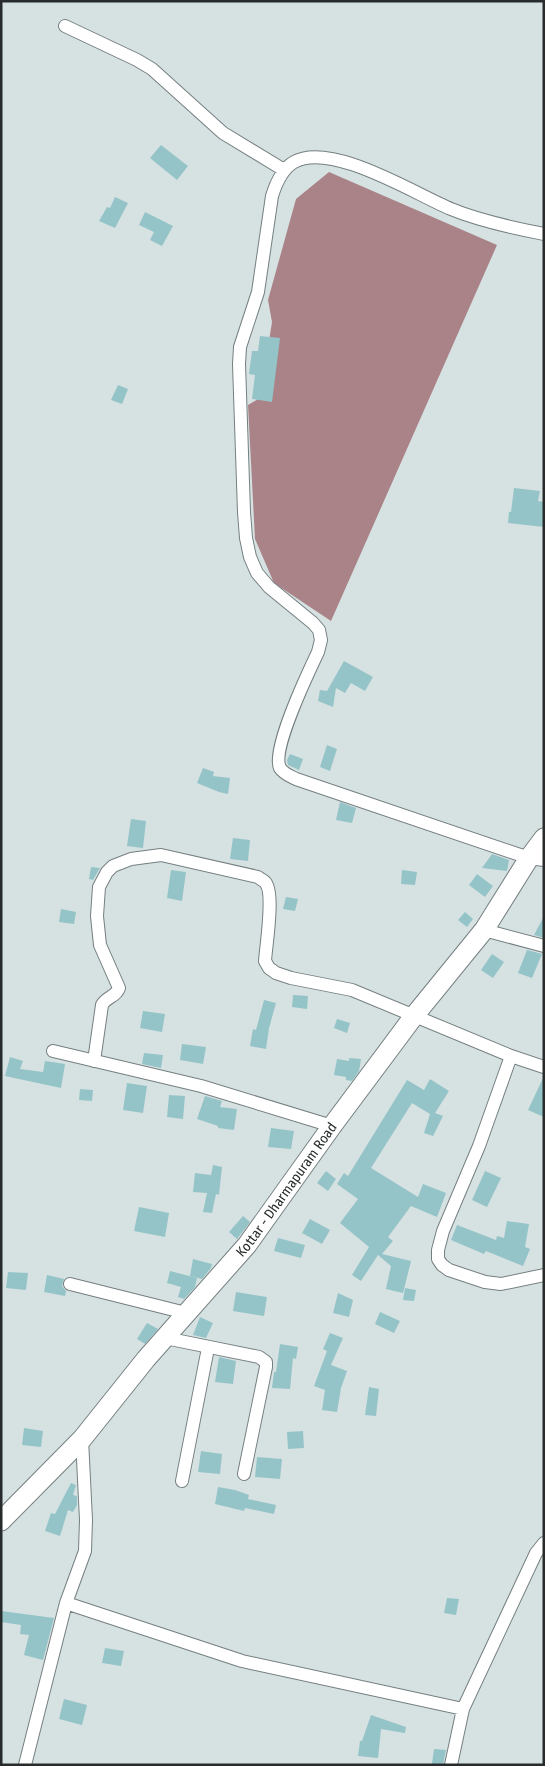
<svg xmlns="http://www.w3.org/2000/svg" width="545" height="1766" font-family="'Fira Sans Condensed',sans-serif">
<rect width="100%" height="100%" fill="#d6e1e2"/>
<path fill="#aa8388" d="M 329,172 L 497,245 L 331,621 L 274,583 L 255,539 L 248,405 L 260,398 L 272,322 L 268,300 L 296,199 Z"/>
<path fill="#95c4c8" d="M 161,145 L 188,166 L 177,180 L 150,158 Z
M 115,197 L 128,203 L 115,228 L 99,221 L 107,207 L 110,208 Z
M 145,212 L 173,226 L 162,246 L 150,240 L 154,232 L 139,225 Z
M 260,336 L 280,338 L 272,402 L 252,399 L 255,375 L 249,374 L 252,351 L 258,351 Z
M 118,385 L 128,389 L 122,404 L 111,400 Z
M 514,488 L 540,491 L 538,501 L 544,502 L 544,527 L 508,523 L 509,512 L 511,512 Z
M 344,661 L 373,677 L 365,691 L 351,683 L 345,693 L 336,688 L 333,707 L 318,701 L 320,690 L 327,691 Z
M 327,745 L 337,749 L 330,771 L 320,767 Z
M 290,754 L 303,759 L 299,770 L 288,765 L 287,760 Z
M 203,768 L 214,772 L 213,776 L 230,778 L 228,794 L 219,792 L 197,783 Z
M 340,802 L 356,808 L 352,823 L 336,820 Z
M 131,819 L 146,821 L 143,848 L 127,846 Z
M 233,838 L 250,840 L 248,861 L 230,859 Z
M 492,854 L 509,860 L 507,871 L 482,868 Z
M 91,867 L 100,868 L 93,880 L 89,879 Z
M 171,870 L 186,872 L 182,901 L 167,898 Z
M 402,870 L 417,872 L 415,885 L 401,884 Z
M 477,874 L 493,886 L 485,897 L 469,885 Z
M 286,897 L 298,899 L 295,911 L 283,909 Z
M 61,909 L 76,912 L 74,924 L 59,922 Z
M 465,912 L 473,919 L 467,927 L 458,920 Z
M 544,916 L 544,938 L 534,935 Z
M 527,950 L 542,954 L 532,978 L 518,973 Z
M 492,954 L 504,962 L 493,978 L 481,970 Z
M 293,995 L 308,996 L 307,1009 L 292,1007 Z
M 264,1000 L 276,1003 L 269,1028 L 266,1049 L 250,1046 L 253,1029 L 256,1030 Z
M 143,1011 L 165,1014 L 162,1032 L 140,1028 Z
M 337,1019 L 350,1023 L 347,1033 L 334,1028 Z
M 182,1044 L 206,1047 L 203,1064 L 180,1060 Z
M 144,1053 L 163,1055 L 161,1068 L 142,1064 Z
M 10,1057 L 23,1061 L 20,1069 L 43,1072 L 45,1061 L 65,1064 L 61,1088 L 5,1076 Z
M 349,1058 L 361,1059 L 359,1071 L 352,1081 L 346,1080 L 346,1077 L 334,1075 L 337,1059 L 349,1061 Z
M 544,1076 L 544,1117 L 528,1110 Z
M 430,1079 L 449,1091 L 435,1113 L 443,1116 L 433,1136 L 424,1133 L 430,1114 L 412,1103 L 371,1168 L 418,1197 L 423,1184 L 446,1193 L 437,1217 L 411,1206 L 388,1237 L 393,1241 L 382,1254 L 411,1261 L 403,1293 L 386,1289 L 391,1266 L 378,1255 L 361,1281 L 352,1275 L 369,1247 L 340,1223 L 358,1199 L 337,1184 L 344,1173 L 348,1176 L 407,1080 L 424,1090 Z
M 127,1083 L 147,1086 L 143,1113 L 123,1110 Z
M 80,1089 L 93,1090 L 92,1101 L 79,1100 Z
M 169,1095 L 185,1096 L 183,1119 L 167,1117 Z
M 205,1096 L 222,1101 L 220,1107 L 237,1109 L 234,1130 L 218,1128 L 218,1126 L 197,1119 Z
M 271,1128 L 294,1131 L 291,1149 L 268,1147 Z
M 213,1165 L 222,1167 L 219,1195 L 216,1194 L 212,1213 L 203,1212 L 207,1193 L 193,1192 L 195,1173 L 211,1175 Z
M 326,1171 L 336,1179 L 328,1191 L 317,1183 Z
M 485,1171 L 501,1178 L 487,1207 L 472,1200 Z
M 139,1207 L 169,1213 L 165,1237 L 134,1231 Z
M 243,1216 L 250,1222 L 237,1239 L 229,1232 Z
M 310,1219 L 330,1230 L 322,1244 L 302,1233 Z
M 507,1221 L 529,1224 L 525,1247 L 530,1249 L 523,1266 L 486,1251 L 484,1254 L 451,1240 L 457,1225 L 496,1240 L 497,1236 L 504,1238 Z
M 278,1238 L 305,1245 L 301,1258 L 274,1251 Z
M 193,1259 L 212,1264 L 211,1268 L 202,1279 L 190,1276 Z
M 170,1271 L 197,1278 L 195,1287 L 184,1299 L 178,1297 L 181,1287 L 167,1283 Z
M 8,1272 L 28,1273 L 26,1290 L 6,1288 Z
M 47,1275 L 64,1279 L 62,1286 L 66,1291 L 65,1296 L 44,1292 Z
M 405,1288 L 416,1290 L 414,1301 L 403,1300 Z
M 236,1292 L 267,1297 L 264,1316 L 233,1311 Z
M 338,1293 L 353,1300 L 349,1317 L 333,1313 Z
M 380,1312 L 400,1321 L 394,1333 L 375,1324 Z
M 200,1317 L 213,1323 L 206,1338 L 193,1335 Z
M 147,1323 L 158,1329 L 145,1344 L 137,1339 Z
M 330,1333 L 343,1338 L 331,1365 L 347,1371 L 341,1388 L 337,1412 L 322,1410 L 325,1390 L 314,1386 L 327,1351 L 323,1349 Z
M 280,1344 L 298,1347 L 296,1359 L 293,1358 L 290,1389 L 272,1388 L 274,1372 L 276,1372 Z
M 219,1357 L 236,1361 L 233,1384 L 215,1382 Z
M 369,1387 L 379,1389 L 376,1416 L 365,1415 Z
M 24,1428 L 43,1431 L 41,1447 L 22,1445 Z
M 303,1431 L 304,1448 L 288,1449 L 287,1432 Z
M 201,1451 L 222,1454 L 220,1474 L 198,1472 Z
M 257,1457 L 282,1459 L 280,1479 L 255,1477 Z
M 71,1483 L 76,1485 L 73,1495 L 77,1496 L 77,1505 L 73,1512 L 68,1510 L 60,1536 L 45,1531 L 51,1513 L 55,1514 Z
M 218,1487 L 235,1490 L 249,1495 L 248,1499 L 276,1505 L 274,1514 L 245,1508 L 244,1511 L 215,1504 Z
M 447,1598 L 459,1599 L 456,1615 L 444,1613 Z
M 1,1611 L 54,1618 L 43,1660 L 24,1655 L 29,1635 L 20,1634 L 21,1625 L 1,1622 Z
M 105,1648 L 124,1651 L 121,1666 L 102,1663 Z
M 64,1699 L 87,1705 L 82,1725 L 59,1719 Z
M 371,1715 L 406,1727 L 405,1733 L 381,1729 L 378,1758 L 358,1756 L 360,1741 L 362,1741 Z
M 434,1749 L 446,1750 L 443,1765 L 432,1764 Z"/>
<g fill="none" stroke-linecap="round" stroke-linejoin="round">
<g stroke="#757f80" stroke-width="14">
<path id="street" d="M 65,26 L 137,60 L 152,69 L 223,133 L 284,170
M 544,234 C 513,228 480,221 451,209 C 415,194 331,141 294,162 C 282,169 276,183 272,196 L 258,292 L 240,347 L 239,364 L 244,512 L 246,538 L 250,557 L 257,573 L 269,587 L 313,623 L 319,630 L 321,640 L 318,652 C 309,671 271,750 280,768 C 284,774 290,776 296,779 L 529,858 L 544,860
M 484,930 L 544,946
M 53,1051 L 201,1086 L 332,1126
M 511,1056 L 479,1146 L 443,1231 L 438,1250 L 438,1259 L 442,1265 L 449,1270 L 485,1282 L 501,1284 L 544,1275
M 94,1061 L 102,1005 C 106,997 116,997 119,988 L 100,945 L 97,916 L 99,887 L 107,872 L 113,866 L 131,859 L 161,855 L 258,877 C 260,879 263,880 265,882 C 275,892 266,945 265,961 L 269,968 L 276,973 L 291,978 L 352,990 L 511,1056 L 544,1067
M 70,1284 L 186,1313
M 165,1338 L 259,1357 L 266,1362 L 266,1367 L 244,1474
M 82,1439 L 86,1520 L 85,1551 L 66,1603 L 242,1661 L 463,1709 L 536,1553 L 544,1543
M 182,1481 L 208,1348
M 25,1765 L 66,1603
M 451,1765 L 463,1709"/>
</g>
<g stroke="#757f80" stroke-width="21">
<g id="secondary">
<path id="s1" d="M 1,1521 L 82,1439 L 146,1359 L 247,1245 L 332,1126 L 414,1016 L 484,930 L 529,858 L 544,838"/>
</g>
</g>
<use href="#street" stroke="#fff" stroke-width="12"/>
<use href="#secondary" stroke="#fff" stroke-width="19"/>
</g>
<g text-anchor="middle" stroke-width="5" stroke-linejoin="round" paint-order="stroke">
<g font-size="14" fill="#272b2b" stroke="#e3eeef">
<text dy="5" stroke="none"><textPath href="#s1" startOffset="438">Kottar - Dharmapuram Road</textPath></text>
</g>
</g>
<rect width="545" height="1766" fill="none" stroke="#272b2b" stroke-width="5"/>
</svg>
